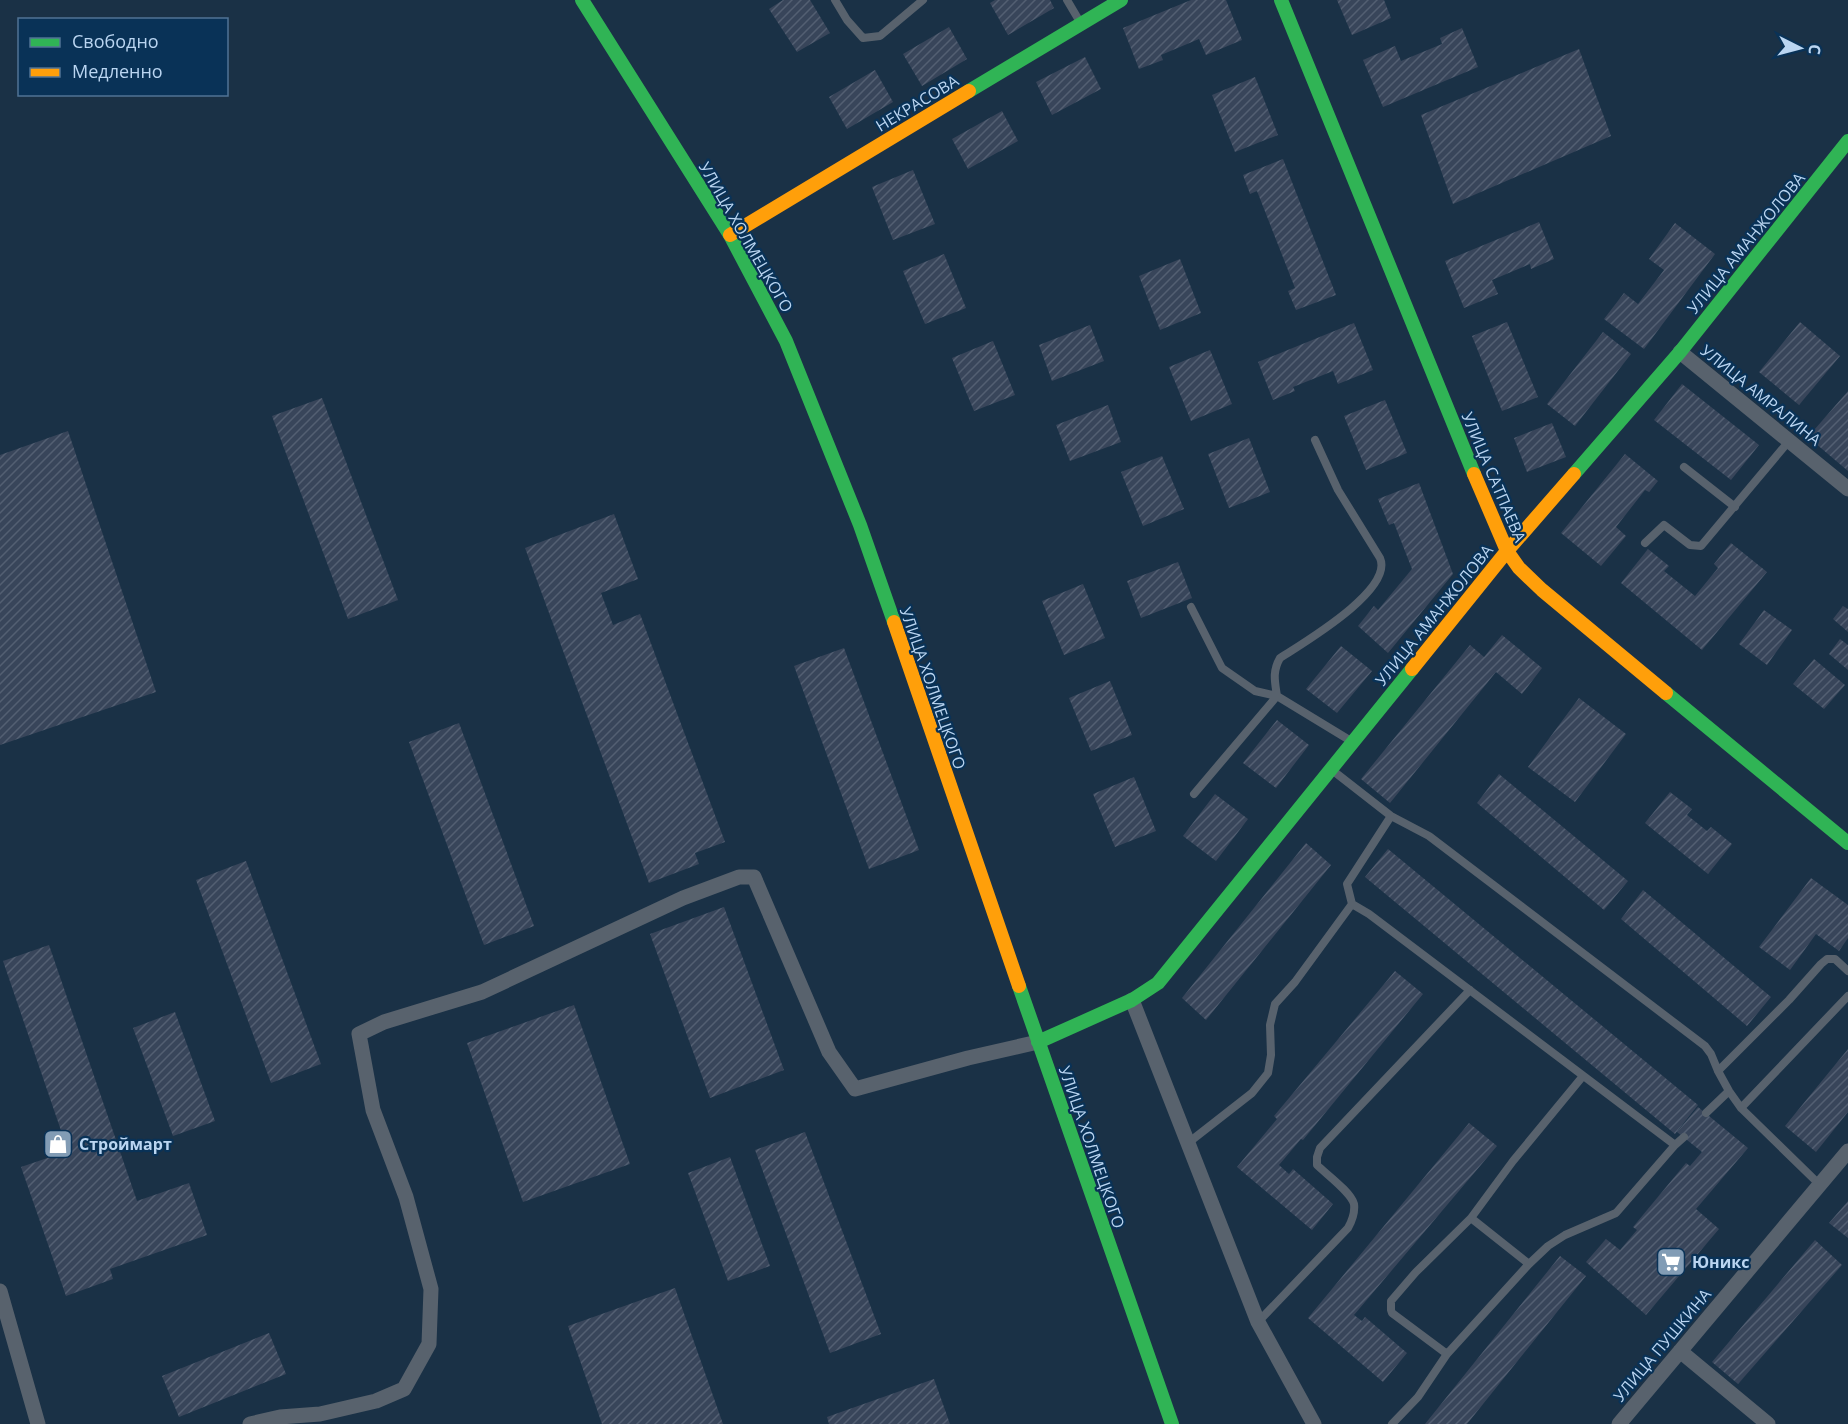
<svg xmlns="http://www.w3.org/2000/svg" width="1848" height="1424" font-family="'Open Sans',sans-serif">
<defs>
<pattern id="building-hatch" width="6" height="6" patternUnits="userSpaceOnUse" patternTransform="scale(1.5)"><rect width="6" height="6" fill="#38455a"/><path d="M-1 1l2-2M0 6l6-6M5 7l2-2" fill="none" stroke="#535f72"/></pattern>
</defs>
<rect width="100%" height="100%" fill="#1a3146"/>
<path fill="url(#building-hatch)" d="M 783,0 L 810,0 L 830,33 L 797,52 L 769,9 Z
M 995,0 L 1050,0 L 1054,8 L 1008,35 L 990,3 Z
M 1191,0 L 1226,0 L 1242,40 L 1206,55 L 1199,39 L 1161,55 L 1163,60 L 1139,69 L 1123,28 Z
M 1337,0 L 1384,0 L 1391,18 L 1352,35 Z
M 949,27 L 967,59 L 922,86 L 903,54 Z
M 1462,28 L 1478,67 L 1383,107 L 1363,60 L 1395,46 L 1401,61 L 1442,44 L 1440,38 Z
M 1579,49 L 1611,136 L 1453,204 L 1421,115 Z
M 1085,57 L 1101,89 L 1052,115 L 1036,82 Z
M 875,70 L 893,102 L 847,129 L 829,97 Z
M 1255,77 L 1278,135 L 1235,152 L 1212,95 Z
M 1002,111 L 1018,141 L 968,169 L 952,139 Z
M 1283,159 L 1336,295 L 1296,310 L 1288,291 L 1295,288 L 1257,191 L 1250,194 L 1243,175 Z
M 913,170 L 935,224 L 893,240 L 872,187 Z
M 1539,222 L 1554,259 L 1531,269 L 1530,264 L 1492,280 L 1498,294 L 1464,308 L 1445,261 Z
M 1675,223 L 1715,254 L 1644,349 L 1604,319 L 1624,293 L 1638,304 L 1664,270 L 1649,259 Z
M 944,254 L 966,308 L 925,324 L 903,271 Z
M 1180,259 L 1201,313 L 1160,330 L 1139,276 Z
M 1507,322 L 1538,397 L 1502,411 L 1472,336 Z
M 1800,322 L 1840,356 L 1799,405 L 1759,372 Z
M 1354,323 L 1373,370 L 1338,384 L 1333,371 L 1293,387 L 1295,391 L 1273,400 L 1258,362 Z
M 1090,325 L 1104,361 L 1052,381 L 1039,345 Z
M 1603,332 L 1631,354 L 1575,426 L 1547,404 Z
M 993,341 L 1015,395 L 974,411 L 952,358 Z
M 1210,350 L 1232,404 L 1191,421 L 1169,367 Z
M 1682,384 L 1759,445 L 1731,480 L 1654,420 Z
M 1848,391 L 1848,471 L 1808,437 Z
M 322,398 L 398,600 L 348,619 L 272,416 Z
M 1385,400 L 1407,453 L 1366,470 L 1344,416 Z
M 1108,405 L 1121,442 L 1070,461 L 1056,425 Z
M 1552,423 L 1566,457 L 1527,472 L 1514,438 Z
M 68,431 L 156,692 L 0,745 L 0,455 Z
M 1249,438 L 1270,492 L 1229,508 L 1208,454 Z
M 1625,454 L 1658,481 L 1649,492 L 1645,490 L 1616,527 L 1626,536 L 1601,566 L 1561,533 Z
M 1162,456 L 1184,509 L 1143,526 L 1121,472 Z
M 1419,483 L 1453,574 L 1388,653 L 1358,626 L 1374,606 L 1378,610 L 1412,569 L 1394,523 L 1389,525 L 1378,499 Z
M 614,514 L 638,579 L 601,593 L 613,625 L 640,614 L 725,842 L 695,853 L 699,864 L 649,883 L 525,548 Z
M 1731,543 L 1767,572 L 1702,650 L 1621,583 L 1648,549 L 1669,566 L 1664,571 L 1695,596 L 1718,568 L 1714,564 Z
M 1178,562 L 1192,598 L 1141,618 L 1127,581 Z
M 1083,584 L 1105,638 L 1064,655 L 1042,601 Z
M 1843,606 L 1848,609 L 1848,632 L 1833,619 Z
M 1764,610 L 1792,630 L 1767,665 L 1739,644 Z
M 1502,635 L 1542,668 L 1522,694 L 1496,672 L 1390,803 L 1361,779 L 1470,645 L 1484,657 Z
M 1840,639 L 1848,645 L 1848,670 L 1829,654 Z
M 1341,646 L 1372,671 L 1337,713 L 1306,689 Z
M 844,648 L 919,850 L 869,869 L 794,666 Z
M 1814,659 L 1845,685 L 1824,709 L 1793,684 Z
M 1110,681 L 1132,735 L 1091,751 L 1069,698 Z
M 1579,698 L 1626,734 L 1575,802 L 1528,767 Z
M 1277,720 L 1309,745 L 1276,788 L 1243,763 Z
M 459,723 L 534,926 L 484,945 L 409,742 Z
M 1499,774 L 1628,881 L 1604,910 L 1477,803 Z
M 1134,777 L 1156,831 L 1115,847 L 1093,794 Z
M 1670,792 L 1692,809 L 1687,815 L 1707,831 L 1711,827 L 1732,844 L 1708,874 L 1645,823 Z
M 1215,794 L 1248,819 L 1216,861 L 1183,836 Z
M 1306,843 L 1331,865 L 1206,1020 L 1182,998 Z
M 1388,849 L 1698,1105 L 1675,1134 L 1365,877 Z
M 246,861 L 321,1064 L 271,1083 L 196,880 Z
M 1811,878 L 1848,905 L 1848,938 L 1839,951 L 1816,934 L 1790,970 L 1759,947 Z
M 1643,890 L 1771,997 L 1747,1026 L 1621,919 Z
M 724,907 L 784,1070 L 710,1098 L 650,934 Z
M 49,945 L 137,1201 L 189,1183 L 207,1235 L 110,1269 L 113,1279 L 66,1296 L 21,1167 L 68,1151 L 3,961 Z
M 1395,971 L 1423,994 L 1303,1140 L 1301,1139 L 1279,1165 L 1289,1174 L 1293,1169 L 1333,1204 L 1312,1230 L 1237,1167 L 1277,1119 L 1274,1116 Z
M 574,1005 L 630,1164 L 523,1202 L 467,1043 Z
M 175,1012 L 215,1121 L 173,1136 L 133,1028 Z
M 1848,1049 L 1848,1112 L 1816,1152 L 1785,1126 Z
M 1698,1107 L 1748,1148 L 1696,1209 L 1719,1229 L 1646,1315 L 1586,1262 L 1606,1239 L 1620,1250 L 1637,1230 L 1633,1227 L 1686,1163 L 1690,1166 L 1702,1152 L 1677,1132 Z
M 1469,1123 L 1497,1146 L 1354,1315 L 1362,1321 L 1365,1317 L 1407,1353 L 1383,1382 L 1308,1318 Z
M 805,1132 L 881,1334 L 830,1353 L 755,1150 Z
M 730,1157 L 770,1266 L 728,1281 L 688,1173 Z
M 1848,1201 L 1848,1238 L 1829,1223 Z
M 1815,1240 L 1842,1265 L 1738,1384 L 1712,1362 Z
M 1560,1256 L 1586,1276 L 1467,1424 L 1425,1424 Z
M 675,1288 L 723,1424 L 602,1424 L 568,1326 Z
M 269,1333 L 286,1374 L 179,1417 L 162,1376 Z
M 934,1379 L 950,1424 L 829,1424 L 827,1417 Z"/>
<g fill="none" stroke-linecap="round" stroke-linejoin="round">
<path stroke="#58626d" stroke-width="8" d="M 835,0 L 847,20 L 863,38 L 880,36 L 923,0
M 1067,0 L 1080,22
M 1684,467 L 1735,507
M 1645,543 L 1664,525 L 1690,545 L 1701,546 L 1789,441
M 1191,607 L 1222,668 L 1255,691 L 1277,696 L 1351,741
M 1332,770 L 1391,816 L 1429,836 L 1705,1046 L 1711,1054 L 1718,1071 L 1729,1091 L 1741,1108 L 1820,1185
M 1194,794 L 1277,696 C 1275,682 1272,672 1280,658 C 1303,643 1394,590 1380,558 L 1338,490 L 1315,440
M 1391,816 L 1347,884 L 1352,904 L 1369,914 L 1675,1145
M 1718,1071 L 1789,1000 L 1821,964 L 1827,959 L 1835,959 L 1848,971
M 1741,1108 L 1848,996
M 1706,1113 L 1729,1091
M 1188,1143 L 1252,1093 L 1268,1073 L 1271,1055 L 1270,1025 L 1275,1004 L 1295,982 L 1352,904
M 1471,1218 L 1529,1264
M 1258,1322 L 1348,1228 C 1352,1221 1355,1212 1354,1204 C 1351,1192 1326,1174 1317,1165 L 1317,1157 L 1320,1148 L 1470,990
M 1447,1354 L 1392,1313 L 1391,1310 L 1391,1301 L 1416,1272 L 1471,1218 L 1513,1161 L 1583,1076
M 1392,1424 L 1418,1397 L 1447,1354 L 1529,1264 L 1548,1246 L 1565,1235 L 1616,1213 L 1675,1145 L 1684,1137"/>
<path stroke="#58626d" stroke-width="15" d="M 1680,352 L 1848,489
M 1132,1000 L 1258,1322 L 1314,1424
M 0,1291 L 38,1424
M 1680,1351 L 1768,1424
M 250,1424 L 280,1417 L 320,1414 L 376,1401 L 404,1389 L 429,1344 L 431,1289 L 406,1197 L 373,1110 L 359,1034 L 384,1022 L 482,992 L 683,898 L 739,877 L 754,877 L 829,1052 L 855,1089 L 968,1058 L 1038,1042
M 1619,1424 L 1848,1151"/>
<path stroke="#30b455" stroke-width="14" d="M 582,0 L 730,235 L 786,341 L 860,525 L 894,622
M 1281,0 L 1474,474
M 969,91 L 1121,0
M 1574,474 L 1680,352 L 1848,141
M 1666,693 L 1848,843
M 1019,986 L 1172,1424
M 1038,1042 L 1132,1000 L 1158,983 L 1412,669"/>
<path stroke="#ff9f0a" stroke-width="14" d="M 730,235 L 969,91
M 1474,474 L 1507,551 L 1519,568 L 1542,590 L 1666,693
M 894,622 L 1019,986
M 1412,669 L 1507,551 L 1574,474"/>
</g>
<defs>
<g id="shop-square" transform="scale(1.5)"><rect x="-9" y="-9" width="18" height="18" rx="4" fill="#829cb5" stroke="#093257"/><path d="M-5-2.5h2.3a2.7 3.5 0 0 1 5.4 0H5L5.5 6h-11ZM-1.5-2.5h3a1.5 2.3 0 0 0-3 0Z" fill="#fff"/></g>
<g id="supermarket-square" transform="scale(1.5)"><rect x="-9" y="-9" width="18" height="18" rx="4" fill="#829cb5" stroke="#093257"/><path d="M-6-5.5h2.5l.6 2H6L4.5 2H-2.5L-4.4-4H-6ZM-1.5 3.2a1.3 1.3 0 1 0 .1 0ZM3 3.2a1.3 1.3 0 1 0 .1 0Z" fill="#fff"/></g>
</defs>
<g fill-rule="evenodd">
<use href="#shop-square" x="58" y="1144"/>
<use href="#supermarket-square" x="1671" y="1262"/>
</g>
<g text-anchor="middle" stroke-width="4.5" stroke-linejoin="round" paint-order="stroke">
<g font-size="16" fill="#bad5f1" stroke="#093257">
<text transform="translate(917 103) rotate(-31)" y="6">НЕКРАСОВА</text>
<text transform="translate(746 237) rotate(60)" y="6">УЛИЦА ХОЛМЕЦКОГО</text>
<text transform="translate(1746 243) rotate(-51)" y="6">УЛИЦА АМАНЖОЛОВА</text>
<text transform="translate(1761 395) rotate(39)" y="6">УЛИЦА АМРАЛИНА</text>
<text transform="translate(1494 477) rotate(67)" y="6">УЛИЦА САТПАЕВА</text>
<text transform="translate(1434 615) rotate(-51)" y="6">УЛИЦА АМАНЖОЛОВА</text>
<text transform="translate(933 688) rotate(71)" y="6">УЛИЦА ХОЛМЕЦКОГО</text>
<text transform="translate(1092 1147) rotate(71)" y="6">УЛИЦА ХОЛМЕЦКОГО</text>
<text transform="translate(1662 1345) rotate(-50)" y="6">УЛИЦА ПУШКИНА</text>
</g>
<g font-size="16" font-weight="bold" fill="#bad5f1" stroke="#093257" text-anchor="start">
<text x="79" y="1150">Строймарт</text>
<text x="1692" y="1268">Юникс</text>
</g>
</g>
<rect x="18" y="18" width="210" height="78" fill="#093257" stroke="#507395" stroke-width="1.5"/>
<rect x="30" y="38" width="30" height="9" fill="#30b455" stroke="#507395" stroke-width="1.5"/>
<text x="72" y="48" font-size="18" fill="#bad5f1">Свободно</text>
<rect x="30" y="68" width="30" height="9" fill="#ff9f0a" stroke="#507395" stroke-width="1.5"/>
<text x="72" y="78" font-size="18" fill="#bad5f1">Медленно</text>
<g transform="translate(1800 48) rotate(96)" stroke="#093257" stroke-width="4.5" paint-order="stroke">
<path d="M0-4.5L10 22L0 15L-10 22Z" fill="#bad5f1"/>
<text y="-9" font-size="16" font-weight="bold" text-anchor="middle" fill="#bad5f1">С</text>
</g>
</svg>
